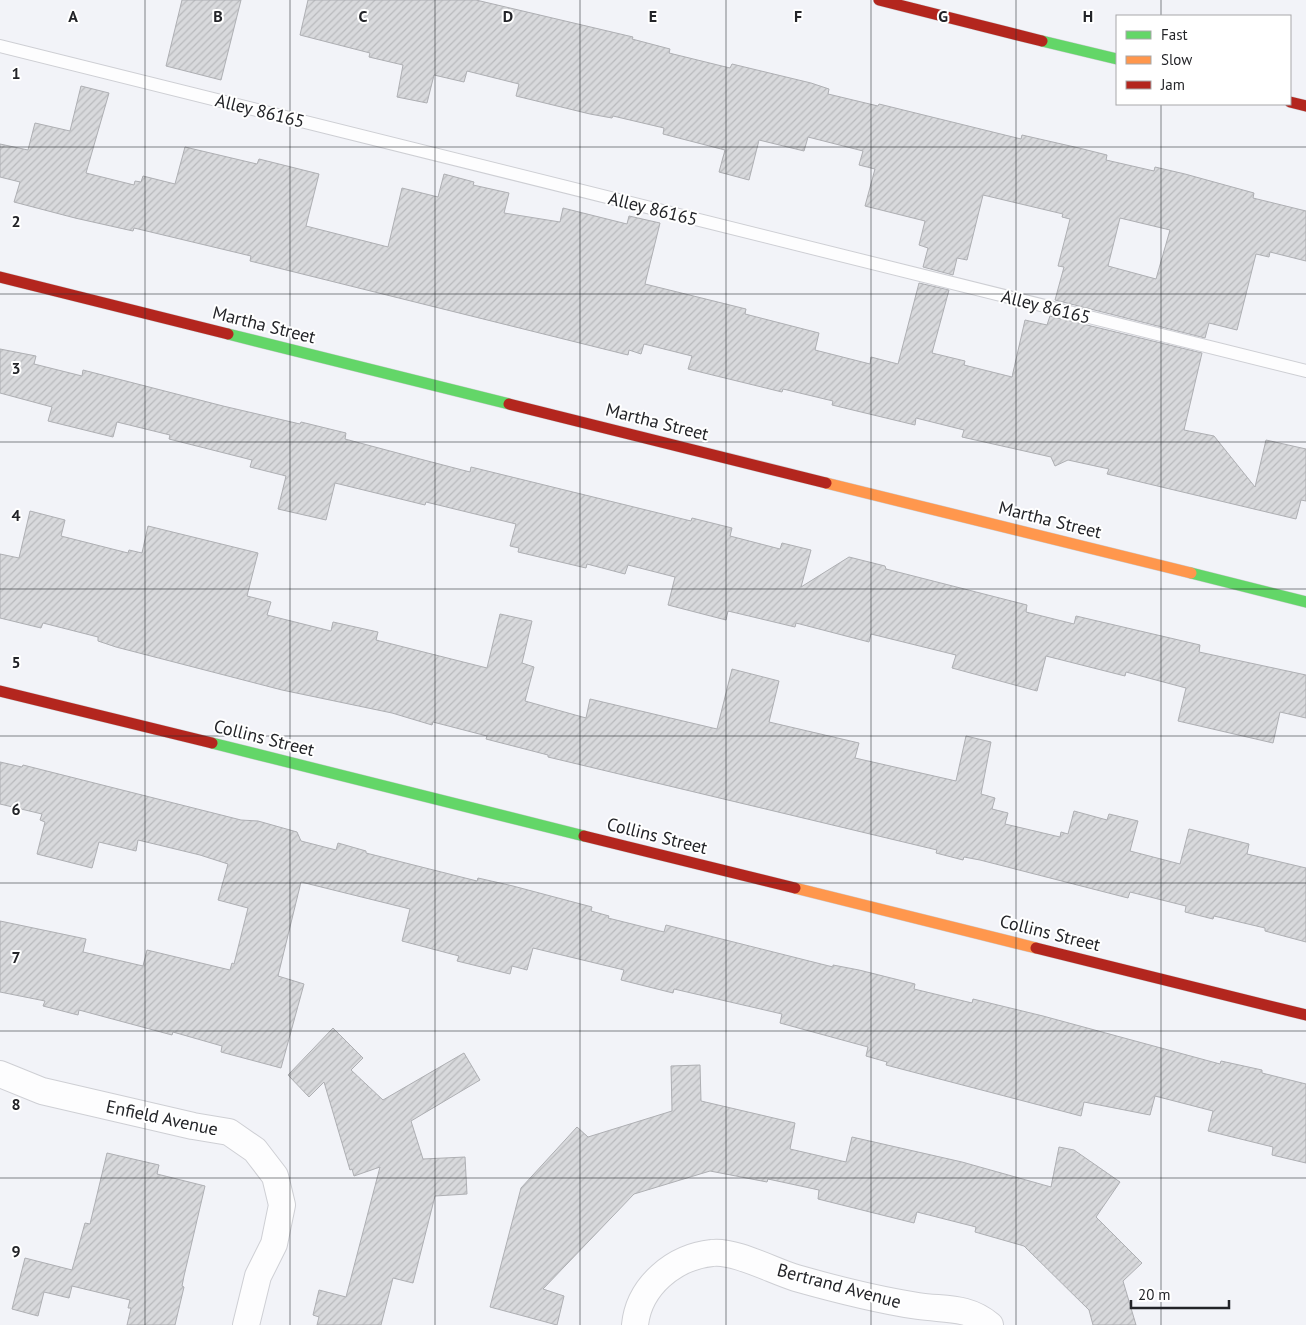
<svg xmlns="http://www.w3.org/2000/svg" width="1306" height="1325" font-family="'PT Sans',sans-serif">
<defs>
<pattern id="building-hatch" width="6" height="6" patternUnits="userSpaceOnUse" patternTransform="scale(1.25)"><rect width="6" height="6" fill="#d8d9dc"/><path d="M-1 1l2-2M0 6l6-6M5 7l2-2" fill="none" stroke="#b9babd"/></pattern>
</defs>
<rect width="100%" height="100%" fill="#f2f3f8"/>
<path fill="url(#building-hatch)" stroke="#aeafb3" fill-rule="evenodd" d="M 182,0 L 241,0 L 221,80 L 166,66 Z
M 308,0 L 476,0 L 633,37 L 632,39 L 670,49 L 669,53 L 730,68 L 732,64 L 811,83 L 829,89 L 828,94 L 878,106 L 879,104 L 1021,139 L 1022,135 L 1079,148 L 1107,155 L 1106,160 L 1154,171 L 1155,167 L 1185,174 L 1254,193 L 1253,198 L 1306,211 L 1306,261 L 1270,252 L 1269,257 L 1256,254 L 1237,330 L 1209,323 L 1205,338 L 1055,300 L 1064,267 L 1058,266 L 1070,219 L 1062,217 L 1063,214 L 983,195 L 967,260 L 957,258 L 953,275 L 923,267 L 928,248 L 919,245 L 925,221 L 865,206 L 875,169 L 859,165 L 863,151 L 808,137 L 804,151 L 759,140 L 749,180 L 719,172 L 725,150 L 663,134 L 664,128 L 613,116 L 612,118 L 590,114 L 516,96 L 519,84 L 467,71 L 464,82 L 434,75 L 427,103 L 397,97 L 403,65 L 369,57 L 370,53 L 300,35 ZM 1120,218 L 1170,230 L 1156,279 L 1108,266 Z
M 81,86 L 109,93 L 86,173 L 134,185 L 135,181 L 141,182 L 143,176 L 175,184 L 185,147 L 257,164 L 259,159 L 319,174 L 306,226 L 388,247 L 402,188 L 438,197 L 444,174 L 474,182 L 473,185 L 509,193 L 504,213 L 560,222 L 563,208 L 627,224 L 629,216 L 660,223 L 645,284 L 746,309 L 745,314 L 819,333 L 815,350 L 870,364 L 871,357 L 898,364 L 919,283 L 949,290 L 932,353 L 965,361 L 964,365 L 1012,377 L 1025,320 L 1047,325 L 1050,316 L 1202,353 L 1184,430 L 1214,436 L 1255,487 L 1266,440 L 1306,449 L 1306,501 L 1301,500 L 1296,519 L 1107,474 L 1109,469 L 1068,460 L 1055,466 L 1051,457 L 962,437 L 964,430 L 916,418 L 915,425 L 832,405 L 833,401 L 783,389 L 782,392 L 688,369 L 692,356 L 644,344 L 641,354 L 629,350 L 628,355 L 250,261 L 251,256 L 134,228 L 133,231 L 75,218 L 14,202 L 20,182 L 0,177 L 0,144 L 28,150 L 35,123 L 70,131 Z
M 0,349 L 36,356 L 34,364 L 82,376 L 83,370 L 223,406 L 300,424 L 301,422 L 346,433 L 345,439 L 420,459 L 470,472 L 471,467 L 691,521 L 692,518 L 732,528 L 730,536 L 780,549 L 782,543 L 811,550 L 801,587 L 849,557 L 885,566 L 886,569 L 1027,605 L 1026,612 L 1074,624 L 1076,616 L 1200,645 L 1199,652 L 1306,675 L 1306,718 L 1280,712 L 1273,743 L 1178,721 L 1186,688 L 1126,672 L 1125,676 L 1046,656 L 1037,691 L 952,668 L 956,655 L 871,634 L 869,642 L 796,623 L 795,627 L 728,611 L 726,620 L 668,605 L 675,577 L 628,565 L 625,574 L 587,564 L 586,568 L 518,552 L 519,548 L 510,546 L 516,524 L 426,502 L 425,505 L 335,483 L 326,520 L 278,509 L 286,476 L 250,467 L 252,460 L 169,439 L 170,435 L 117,422 L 113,437 L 48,421 L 52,407 L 0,393 Z
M 30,511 L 65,520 L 61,536 L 128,553 L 129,550 L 142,553 L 148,526 L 258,553 L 247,596 L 271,602 L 267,615 L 331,631 L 333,622 L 378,632 L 376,640 L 487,668 L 500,614 L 532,621 L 522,663 L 534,667 L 525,701 L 586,718 L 590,699 L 717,729 L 732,669 L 779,681 L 769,722 L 859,743 L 855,758 L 956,781 L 966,736 L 991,742 L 981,794 L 995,798 L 992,809 L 1008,813 L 1005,824 L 1060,837 L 1061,832 L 1068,834 L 1074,811 L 1107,820 L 1109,814 L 1138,821 L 1130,851 L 1180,864 L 1189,829 L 1249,844 L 1247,854 L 1306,868 L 1306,942 L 1265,931 L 1265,928 L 1214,916 L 1213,919 L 1185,912 L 1186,906 L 1130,892 L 1128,898 L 980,860 L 964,857 L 963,860 L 936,853 L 937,850 L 548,757 L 548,755 L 486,739 L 487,736 L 433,722 L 432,725 L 392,713 L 282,690 L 116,647 L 98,641 L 98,637 L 43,623 L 41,628 L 0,618 L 0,554 L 19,558 Z
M 0,762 L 22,767 L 23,765 L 241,820 L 258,821 L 297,832 L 301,841 L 336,850 L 338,843 L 366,851 L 366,853 L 477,881 L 478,878 L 513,886 L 592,907 L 591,911 L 609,916 L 608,918 L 664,932 L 666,925 L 833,967 L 833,965 L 859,970 L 915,984 L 914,989 L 972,1003 L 973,999 L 1043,1016 L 1220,1064 L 1221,1061 L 1262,1070 L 1262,1073 L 1306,1084 L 1306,1163 L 1272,1155 L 1273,1147 L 1208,1131 L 1213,1111 L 1155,1096 L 1150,1115 L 1084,1102 L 1081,1116 L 886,1065 L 887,1062 L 866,1056 L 868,1047 L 780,1023 L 782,1014 L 674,989 L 673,993 L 621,980 L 624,970 L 533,948 L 527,970 L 512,966 L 510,974 L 457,961 L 459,956 L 402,941 L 410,909 L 301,882 L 278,976 L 304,984 L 281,1068 L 221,1052 L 222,1046 L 173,1032 L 172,1035 L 79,1010 L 78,1015 L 43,1006 L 45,1001 L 0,992 L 0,921 L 86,939 L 83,952 L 143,966 L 147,950 L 230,970 L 232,963 L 234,964 L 248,908 L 218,900 L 228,864 L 200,855 L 138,840 L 136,851 L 99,842 L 92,868 L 37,854 L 45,822 L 40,820 L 42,814 L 0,804 Z
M 333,1028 L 363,1058 L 351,1070 L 383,1100 L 464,1053 L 480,1080 L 411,1121 L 423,1159 L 465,1157 L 467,1194 L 435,1196 L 413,1283 L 393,1278 L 381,1325 L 317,1325 L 319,1317 L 313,1315 L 319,1290 L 346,1297 L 380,1167 L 354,1176 L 352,1169 L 350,1170 L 324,1082 L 309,1097 L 288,1075 Z
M 700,1065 L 701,1101 L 795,1123 L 790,1149 L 846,1162 L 852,1137 L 962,1162 L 1051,1187 L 1059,1147 L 1074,1150 L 1120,1182 L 1096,1217 L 1142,1263 L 1123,1281 L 1136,1325 L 1093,1325 L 1089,1310 L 1024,1246 L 975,1232 L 976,1227 L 917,1212 L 914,1223 L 818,1199 L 819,1190 L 768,1179 L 767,1182 L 710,1171 L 634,1194 L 543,1289 L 564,1296 L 557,1325 L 490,1307 L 521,1188 L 577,1127 L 588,1137 L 672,1111 L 671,1066 Z
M 107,1153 L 159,1165 L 157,1174 L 205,1186 L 184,1276 L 182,1286 L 184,1287 L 175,1325 L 127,1325 L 131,1308 L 128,1308 L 130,1300 L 72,1286 L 69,1298 L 44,1292 L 38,1316 L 12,1309 L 25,1258 L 72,1270 L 85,1223 L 90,1224 Z"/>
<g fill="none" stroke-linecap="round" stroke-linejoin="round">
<g stroke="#cecfd4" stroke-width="14">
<path id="lane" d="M 0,46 L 1306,371"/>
</g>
<g stroke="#cecfd4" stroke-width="28">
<path id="street" d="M 0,1074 L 42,1091 L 193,1126 L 229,1132 L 255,1150 L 275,1176 L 282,1205 L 274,1244 L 258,1276 L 246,1325
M 635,1325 C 639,1286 674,1257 712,1253 C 734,1250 773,1271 796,1278 C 835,1289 878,1300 918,1306 C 946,1310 967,1306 990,1325"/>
</g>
<g stroke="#cecfd4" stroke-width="12">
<path id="fast" d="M 1042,41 L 1117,59
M 228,334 L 509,404
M 1191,573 L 1306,602
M 212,743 L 584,836"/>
</g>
<g stroke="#cecfd4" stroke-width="12">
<path id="slow" d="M 826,483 L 1191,573
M 795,888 L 1036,948"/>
</g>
<g stroke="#cecfd4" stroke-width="12">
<path id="jam" d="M 879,0 L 1042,41
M 1290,102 L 1306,106
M 0,277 L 228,334
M 509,404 L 826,483
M 0,691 L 212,743
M 584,836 L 795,888
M 1036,948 L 1306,1015"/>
</g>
<use href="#lane" stroke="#fdfdfe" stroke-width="12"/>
<use href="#street" stroke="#fdfdfe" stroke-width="26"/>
<use href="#fast" stroke="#63d668" stroke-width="11"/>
<use href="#slow" stroke="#ff974d" stroke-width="11"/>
<use href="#jam" stroke="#b3261e" stroke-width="11"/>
</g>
<path fill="none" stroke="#232428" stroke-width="1" stroke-opacity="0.55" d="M 145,0 L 145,1325M 290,0 L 290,1325M 435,0 L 435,1325M 580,0 L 580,1325M 726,0 L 726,1325M 871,0 L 871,1325M 1016,0 L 1016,1325M 1161,0 L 1161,16M 1161,104 L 1161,1325M 0,147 L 1306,147M 0,294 L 1306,294M 0,442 L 1306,442M 0,589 L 1306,589M 0,736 L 1306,736M 0,883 L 1306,883M 0,1031 L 1306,1031M 0,1178 L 1306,1178"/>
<g text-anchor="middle" stroke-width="4" stroke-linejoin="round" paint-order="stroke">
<g font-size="18" fill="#232428" stroke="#fff">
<text transform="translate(260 111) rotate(14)" y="6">Alley 86165</text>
<text transform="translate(653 209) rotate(14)" y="6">Alley 86165</text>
<text transform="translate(1046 307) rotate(14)" y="6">Alley 86165</text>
<text transform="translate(264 325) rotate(14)" y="6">Martha Street</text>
<text transform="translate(657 422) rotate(14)" y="6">Martha Street</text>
<text transform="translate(1050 520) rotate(14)" y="6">Martha Street</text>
<text transform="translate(264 738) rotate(14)" y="6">Collins Street</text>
<text transform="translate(657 836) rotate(14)" y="6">Collins Street</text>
<text transform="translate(1050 933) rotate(14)" y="6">Collins Street</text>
<text transform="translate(162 1118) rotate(12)" y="6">Enfield Avenue</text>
<text transform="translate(839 1286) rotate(15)" y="6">Bertrand Avenue</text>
</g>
</g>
<g font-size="16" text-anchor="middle" font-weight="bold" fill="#232428" stroke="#fff" stroke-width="4" stroke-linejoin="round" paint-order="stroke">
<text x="73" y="22">A</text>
<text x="218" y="22">B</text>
<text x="363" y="22">C</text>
<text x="508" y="22">D</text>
<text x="653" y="22">E</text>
<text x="798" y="22">F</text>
<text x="943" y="22">G</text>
<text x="1088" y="22">H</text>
<text x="16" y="79">1</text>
<text x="16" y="227">2</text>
<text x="16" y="374">3</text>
<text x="16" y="521">4</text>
<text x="16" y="668">5</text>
<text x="16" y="815">6</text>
<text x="16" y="963">7</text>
<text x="16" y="1110">8</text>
<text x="16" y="1257">9</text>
</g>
<rect x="1116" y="15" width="175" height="90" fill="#ffffff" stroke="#a7a7a9"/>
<rect x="1126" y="31" width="25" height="8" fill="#63d668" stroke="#a7a7a9"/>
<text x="1161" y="40" font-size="15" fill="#232428">Fast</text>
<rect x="1126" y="56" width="25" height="8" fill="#ff974d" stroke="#a7a7a9"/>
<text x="1161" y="65" font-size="15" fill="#232428">Slow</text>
<rect x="1126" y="81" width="25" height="8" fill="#b3261e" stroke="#a7a7a9"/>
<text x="1161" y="90" font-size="15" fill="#232428">Jam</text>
<path d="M1131 1300v8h98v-8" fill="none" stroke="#232428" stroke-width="2.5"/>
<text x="1138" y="1300" font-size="15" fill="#232428" stroke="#ffffff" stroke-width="4" paint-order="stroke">20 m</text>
</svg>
